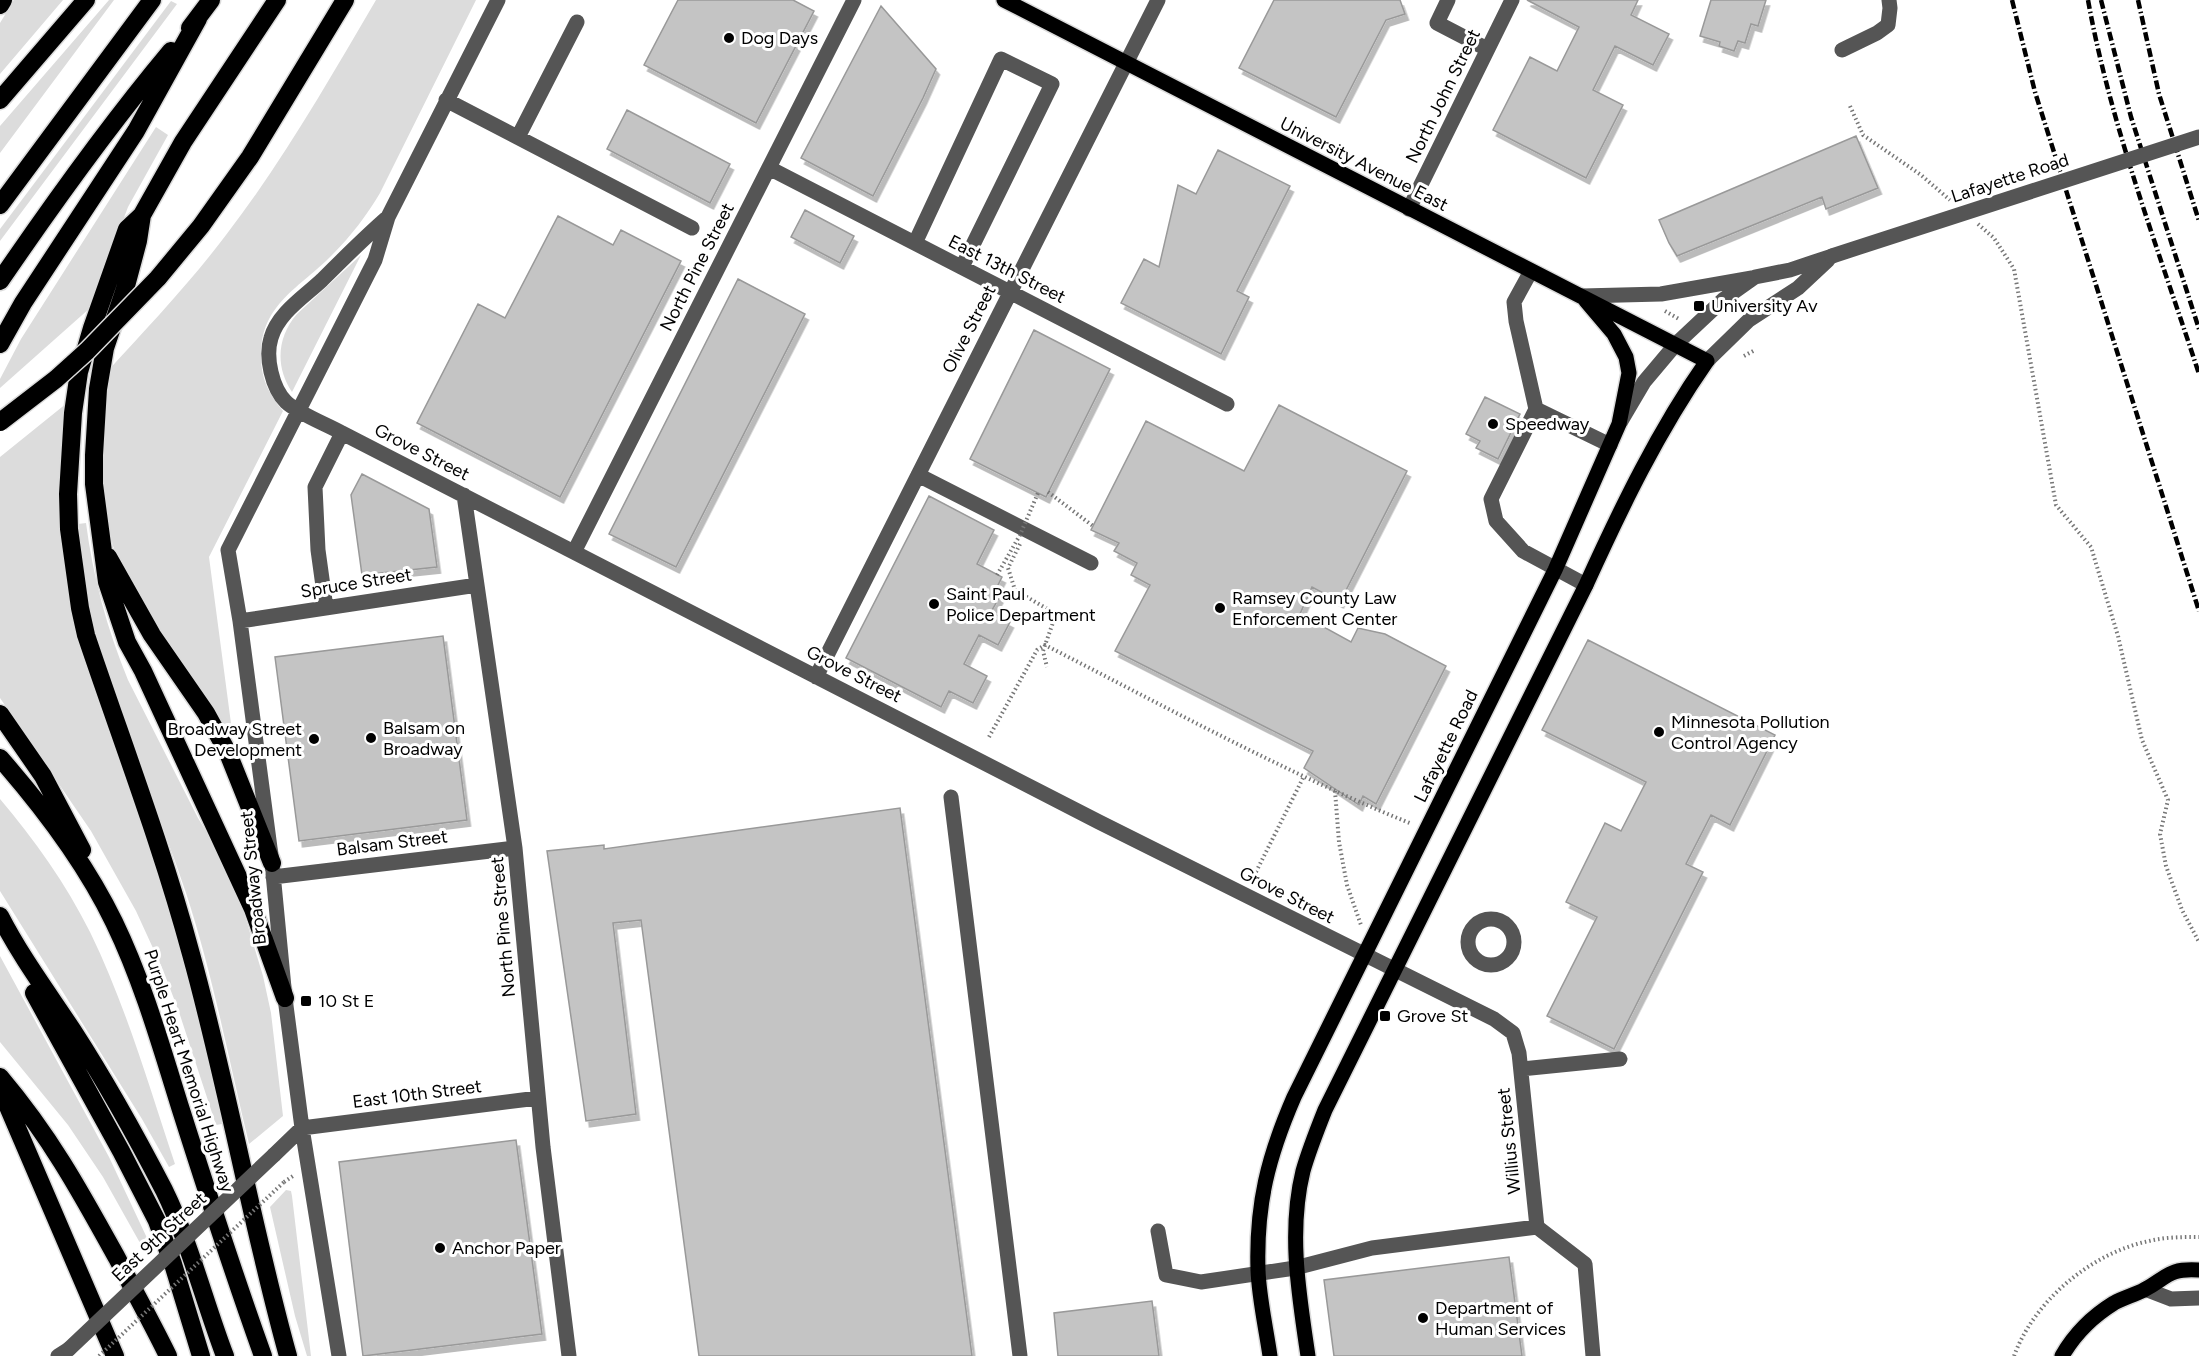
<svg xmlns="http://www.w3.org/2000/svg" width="2199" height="1356" font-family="Figtree,sans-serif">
<defs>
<filter id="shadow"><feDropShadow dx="3.5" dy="6" stdDeviation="0" flood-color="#0004"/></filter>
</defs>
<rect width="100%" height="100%" fill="#fff"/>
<path fill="#dcdcdc" d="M 14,0 L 63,0 L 0,74 L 0,23 Z
M 109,0 L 114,0 L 0,153 L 0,126 Z
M 376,0 L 476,0 L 380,193 C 367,215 351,236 332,255 C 300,288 260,304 261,357 C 261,379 269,394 283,411 L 209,557 L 232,731 L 224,732 L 124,573 L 113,546 L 101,486 L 106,373 C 147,328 189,284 226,235 C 283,161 329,80 376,0 Z
M 171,1 L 177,4 L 0,241 L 0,229 Z
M 156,127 L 168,135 L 128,207 L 90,308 L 0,388 L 0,379 L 21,339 Z
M 361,255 L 292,392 C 275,367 277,337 297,314 Z
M 67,403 L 78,632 L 96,695 L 168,901 L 214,1078 L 222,1124 L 216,1125 L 179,1012 L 163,970 L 136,911 L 91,831 L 0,698 L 0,457 Z
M 86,523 C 93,577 107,629 128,680 L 198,818 L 223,859 L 241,903 L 263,976 L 271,1013 L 283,1116 L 249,1144 C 229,1061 213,975 186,893 C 146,772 85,653 78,524 Z
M 0,799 C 34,839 66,884 90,932 C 126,1006 149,1086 175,1164 L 169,1167 L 142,1119 L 0,891 Z
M 0,956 L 109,1157 L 147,1238 L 140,1243 L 103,1177 L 68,1125 L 0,1042 Z
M 286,1190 L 291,1191 L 292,1196 L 311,1356 L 307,1356 L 295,1316 L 270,1207 Z"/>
<path fill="#c4c4c4" stroke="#999" stroke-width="1.5" filter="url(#shadow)" d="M 678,0 L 793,0 L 814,11 L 756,123 L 644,65 Z
M 1274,0 L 1400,0 L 1405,14 L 1386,20 L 1336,117 L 1239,68 Z
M 1527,0 L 1638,0 L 1631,15 L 1669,34 L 1653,65 L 1615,46 L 1593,90 L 1623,105 L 1586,178 L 1493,130 L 1530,57 L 1557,71 L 1579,27 Z
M 1711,0 L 1766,0 L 1758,26 L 1751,24 L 1745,43 L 1738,41 L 1734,51 L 1719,46 L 1720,42 L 1700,36 Z
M 881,6 L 936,69 L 923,98 L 873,196 L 801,158 Z
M 627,110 L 730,164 L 710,203 L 607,149 Z
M 1856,136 L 1878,188 L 1826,209 L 1822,197 L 1677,256 L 1669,243 L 1659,220 Z
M 1218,150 L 1290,186 L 1237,291 L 1249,297 L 1221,354 L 1121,303 L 1144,259 L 1159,267 L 1178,185 L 1196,194 Z
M 805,210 L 854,236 L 840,263 L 791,237 Z
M 558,216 L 613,245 L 621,230 L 681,261 L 560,497 L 417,423 L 478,304 L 505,318 Z
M 738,279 L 805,314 L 676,567 L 609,534 Z
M 1034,330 L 1110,369 L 1046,497 L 970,459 Z
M 1485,397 L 1520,414 L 1498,459 L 1476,448 L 1480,441 L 1466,434 Z
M 1279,405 L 1407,471 L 1340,602 L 1312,587 L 1300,614 L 1351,642 L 1358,628 L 1385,634 L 1446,666 L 1376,804 L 1363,796 L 1359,805 L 1304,768 L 1313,751 L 1115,651 L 1150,585 L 1131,575 L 1137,563 L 1114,551 L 1119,543 L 1091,530 L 1146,421 L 1244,471 Z
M 362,474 L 429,509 L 437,567 L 362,575 L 351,495 Z
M 929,496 L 994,530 L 977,564 L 1002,577 L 994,593 L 1000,596 L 991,612 L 1010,622 L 998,645 L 979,635 L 964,664 L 987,676 L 973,703 L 949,691 L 941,707 L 846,658 Z
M 443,636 L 467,820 L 299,841 L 275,657 Z
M 1588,640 L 1775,735 L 1730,825 L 1711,815 L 1686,864 L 1703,872 L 1614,1049 L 1547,1016 L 1597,917 L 1566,902 L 1605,823 L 1621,831 L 1646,782 L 1542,730 Z
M 900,808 L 972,1356 L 699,1356 L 641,920 L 613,923 L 636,1114 L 586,1121 L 547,851 L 604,845 L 604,849 Z
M 516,1140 L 542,1334 L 363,1356 L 339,1162 Z
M 1509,1257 L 1522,1356 L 1334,1356 L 1324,1280 Z
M 1152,1301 L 1159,1356 L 1058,1356 L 1054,1313 Z"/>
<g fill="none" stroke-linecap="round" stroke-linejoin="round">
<g stroke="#dbdbdb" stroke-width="18">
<path id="major" d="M 1004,0 L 1707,361 C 1658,431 1621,508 1586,585 L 1325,1110 C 1317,1130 1309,1150 1303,1171 C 1288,1232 1299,1295 1308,1356
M 1270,1356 C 1266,1328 1259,1298 1258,1270 C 1256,1204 1268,1157 1294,1097 L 1555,570 L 1619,424 L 1629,373 L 1626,357 L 1614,334 L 1586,301
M 2062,1356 C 2074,1335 2093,1316 2114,1303 C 2123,1298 2134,1295 2144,1290 C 2168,1277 2168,1268 2199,1270"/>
</g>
<g stroke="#dbdbdb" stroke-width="21">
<path id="highway" d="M 277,0 L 183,142 L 142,215 L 127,229 L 92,328 L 79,372 L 73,413 L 68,494 L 69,529 L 80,608 L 86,635 C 122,742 162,846 191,954 C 228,1087 251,1223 288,1356
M 0,5 L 3,0
M 190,28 L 211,0
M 0,100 L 86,0
M 0,205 L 152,0
M 142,215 L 138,241 L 126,286 L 105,348 L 98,389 L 94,455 L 94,484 L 107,582 L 127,642 L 143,671 L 253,909 L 285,998
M 158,278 L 201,226 L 250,157 L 345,0
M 0,281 C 54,202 109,125 171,51
M 0,344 L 23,303 L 136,131 L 198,19
M 108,557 L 152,635 L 206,713 L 228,753 L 272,863
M 0,714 L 43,776 L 82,850
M 0,758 C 43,807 85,862 114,922 C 143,982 161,1046 181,1110 C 207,1192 234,1275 263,1356
M 0,916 C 21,957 48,993 73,1031 C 106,1082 136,1136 164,1190 C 190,1243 204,1301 225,1356
M 34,993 L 121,1151 L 157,1221 L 173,1264 L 201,1356
M 0,1077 C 50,1136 80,1191 117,1258 C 134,1291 152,1323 168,1356
M 0,1088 L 115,1356"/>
</g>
<path stroke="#777" stroke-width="4" stroke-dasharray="1.5 3" stroke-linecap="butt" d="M 1850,106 L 1863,135 L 1921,175 L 1950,200
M 1978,224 L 1994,238 L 2014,269 L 2056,505 L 2091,547 L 2118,636 L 2142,740 L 2168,800 L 2160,834 L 2166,866 L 2182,910 L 2199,942
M 1665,311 L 1679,319
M 1744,356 L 1755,350
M 1048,492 L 1093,526
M 1020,544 L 1008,568 L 1015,590 L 1056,614 L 1043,651 L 1047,667
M 989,737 L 1037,650 L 1045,645 C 1166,707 1286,773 1412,824
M 1335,791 L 1339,842 L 1347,885 L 1361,925
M 1256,872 L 1304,776
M 284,1182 L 293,1176
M 2014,1356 C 2034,1301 2091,1253 2149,1241 C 2165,1237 2182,1237 2199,1237"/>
<path stroke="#555" stroke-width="15" d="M 1448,0 L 1437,23 L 1487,49
M 1842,50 L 1877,33 L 1888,25 L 1890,8 L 1889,0
M 446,100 L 692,228
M 518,137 L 577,22
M 769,168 L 1227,404
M 1409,209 L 1512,0
M 388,217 C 365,237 344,258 322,280 C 304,297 278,313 271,338 C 265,357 272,388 286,402 C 299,414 326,424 342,433 L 1099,822 L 1494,1019 L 1513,1033 L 1519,1053 L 1537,1227 L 1585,1264 L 1593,1356
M 915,243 L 1001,59 L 1052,84 L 962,267
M 1531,271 L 1514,302 L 1516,321 L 1536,409
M 1582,296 L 1661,294 L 1752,278
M 1707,361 L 1749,320 L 1798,288 L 1828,260
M 1621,421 L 1644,382 L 1676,344 L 1724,299 L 1755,277 L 1790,270 L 1832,256
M 918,475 L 1091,563
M 464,495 L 515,848 L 543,1147 L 569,1356
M 574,552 L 854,0
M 1586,585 L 1523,551 L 1496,521 L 1491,499 L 1536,409 L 1610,445
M 326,608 L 318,550 L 315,487 L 342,433
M 240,621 L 477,585
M 816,677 L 1158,0
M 951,797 L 1020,1356
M 273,877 L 515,848
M1468 942a23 23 0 1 1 46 0a23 23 0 1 1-46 0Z
M 1521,1069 L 1620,1059
M 302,1128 L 538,1098
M 274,1155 L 302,1128
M 1158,1231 L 1166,1275 L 1201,1282 L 1295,1268 L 1372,1248 L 1537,1227
M 2145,1289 L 2171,1299 L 2199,1298
M 58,1356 L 69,1349
M 339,1356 L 302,1128 L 285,998 L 272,863 L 240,621 L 228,550 L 375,260 L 388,217 L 498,0"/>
<use href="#major" stroke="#000" stroke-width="15"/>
<use href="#highway" stroke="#000" stroke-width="18"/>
<path stroke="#000" stroke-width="4.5" stroke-dasharray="9 3 1.5 3" stroke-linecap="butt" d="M 2012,0 L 2035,92 L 2199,611
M 2088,0 C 2111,127 2159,251 2199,374
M 2101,0 L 2131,117 L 2199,329
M 2138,0 L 2159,94 L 2199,221"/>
<g stroke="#dbdbdb" stroke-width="21" stroke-linecap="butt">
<path id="highway-bridge" d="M 0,422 L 56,379 L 87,351 L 158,278"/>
</g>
<path stroke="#777" stroke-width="4" stroke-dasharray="1.5 3" stroke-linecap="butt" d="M 997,575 L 1020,535 L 1038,493
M 99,1356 L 284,1182"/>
<path stroke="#555" stroke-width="15" d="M 1832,256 L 2199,137
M 69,1349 L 274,1155"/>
<use href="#highway-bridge" stroke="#000" stroke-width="18"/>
</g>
<g fill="#000" stroke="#fff" stroke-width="2">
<circle cx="729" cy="38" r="6"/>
<rect x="1693" y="300" width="12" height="12" rx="3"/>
<circle cx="1493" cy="424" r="6"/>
<circle cx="934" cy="604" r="6"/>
<circle cx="1220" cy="608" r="6"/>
<circle cx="1659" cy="732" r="6"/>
<circle cx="371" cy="738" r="6"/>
<circle cx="314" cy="739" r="6"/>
<rect x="300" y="995" width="12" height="12" rx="3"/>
<rect x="1379" y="1010" width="12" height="12" rx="3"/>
<circle cx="440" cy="1248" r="6"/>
<circle cx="1423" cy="1318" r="6"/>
</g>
<g text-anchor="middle" stroke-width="6" stroke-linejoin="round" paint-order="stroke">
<g font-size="18" fill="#000" stroke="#fff" text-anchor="start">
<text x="741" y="44">Dog Days</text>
<text x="1711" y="312">University Av</text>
<text x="1505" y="430">Speedway</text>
<text x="946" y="600">Saint Paul<tspan x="946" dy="21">Police Department</tspan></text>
<text x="1232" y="604">Ramsey County Law<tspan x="1232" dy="21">Enforcement Center</tspan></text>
<text x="1671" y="728">Minnesota Pollution<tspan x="1671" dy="21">Control Agency</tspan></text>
<text x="383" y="734">Balsam on<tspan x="383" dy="21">Broadway</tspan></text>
<text x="302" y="735" text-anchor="end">Broadway Street<tspan x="302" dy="21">Development</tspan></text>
<text x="318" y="1007">10 St E</text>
<text x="1397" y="1022">Grove St</text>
<text x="452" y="1254">Anchor Paper</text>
<text x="1435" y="1314">Department of<tspan x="1435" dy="21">Human Services</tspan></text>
</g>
<g font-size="18" fill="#000" stroke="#fff">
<text transform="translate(1443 96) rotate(-64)" y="6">North John Street</text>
<text transform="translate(1364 164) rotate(27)" y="6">University Avenue East</text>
<text transform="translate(2010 178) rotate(-18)" y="6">Lafayette Road</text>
<text transform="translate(697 267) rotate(-63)" y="6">North Pine Street</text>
<text transform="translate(1007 269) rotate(27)" y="6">East 13th Street</text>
<text transform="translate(969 329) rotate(-63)" y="6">Olive Street</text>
<text transform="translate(422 452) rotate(27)" y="6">Grove Street</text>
<text transform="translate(356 583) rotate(-9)" y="6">Spruce Street</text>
<text transform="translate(854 674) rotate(27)" y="6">Grove Street</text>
<text transform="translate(1446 746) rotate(-64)" y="6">Lafayette Road</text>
<text transform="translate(392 843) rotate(-7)" y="6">Balsam Street</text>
<text transform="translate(253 878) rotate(-96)" y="6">Broadway Street</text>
<text transform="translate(1287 895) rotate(27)" y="6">Grove Street</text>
<text transform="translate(503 927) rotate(-95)" y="6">North Pine Street</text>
<text transform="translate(189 1071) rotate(72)" y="6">Purple Heart Memorial Highway</text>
<text transform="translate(417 1094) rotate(-7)" y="6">East 10th Street</text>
<text transform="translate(1509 1141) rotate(-96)" y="6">Willius Street</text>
<text transform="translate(159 1237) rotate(-43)" y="6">East 9th Street</text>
</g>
</g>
</svg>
